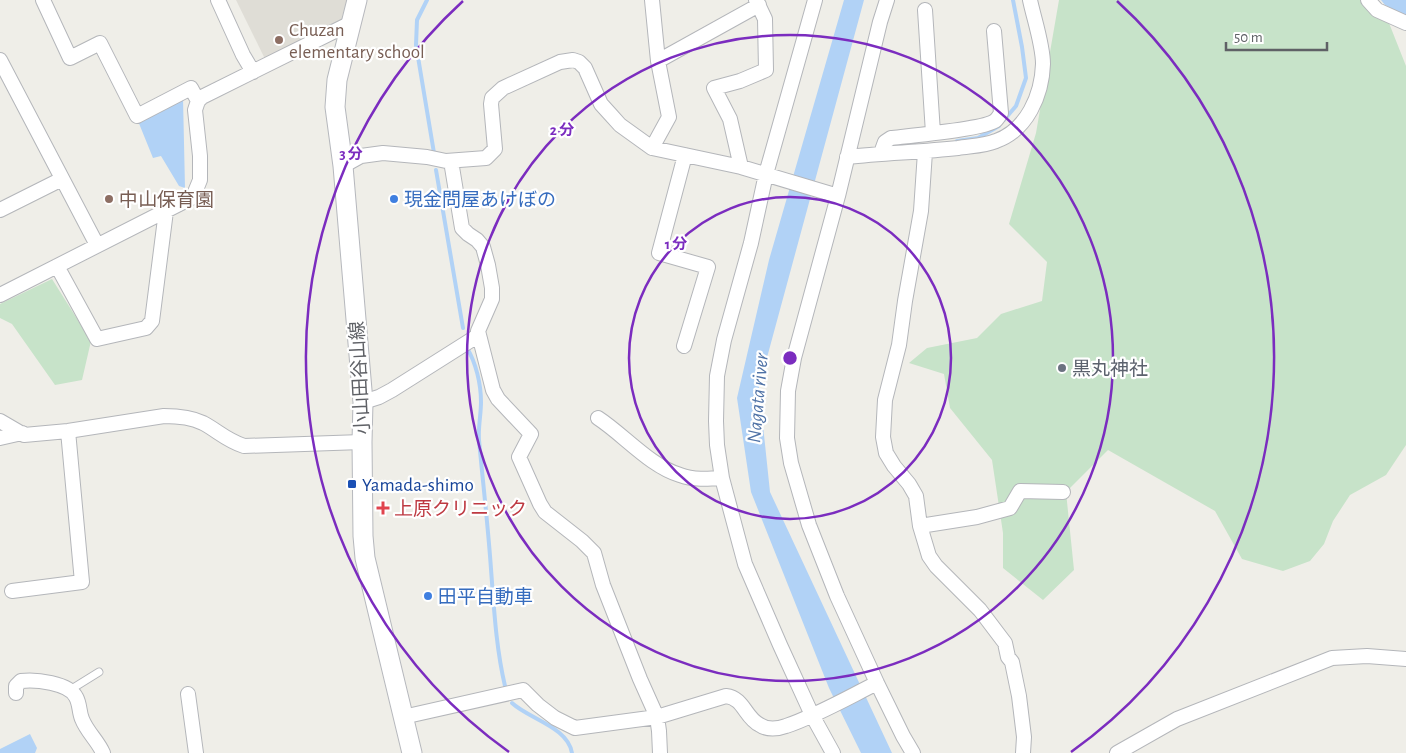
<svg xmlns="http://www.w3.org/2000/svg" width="1406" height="753" font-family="'Alegreya Sans','Noto Sans JP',sans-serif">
<rect width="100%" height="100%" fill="#efeee8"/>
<path fill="#dfddd6" d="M 236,0 L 347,0 L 341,21 L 265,59 Z"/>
<path fill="#c7e3c9" d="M 1059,0 L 1372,0 L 1387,18 L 1406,66 L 1406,445 L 1386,475 L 1350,495 L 1333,521 L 1324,544 L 1310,561 L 1283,571 L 1242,559 L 1215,511 L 1108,450 L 1066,492 L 1074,570 L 1043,600 L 1003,568 L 1003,533 L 992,460 L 950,408 L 944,374 L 909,363 L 927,348 L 977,338 L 1001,314 L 1042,301 L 1047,262 L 1009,224 L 1036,133 Z
M 52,279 L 91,341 L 82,380 L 55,385 L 12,324 L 0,318 L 0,304 Z"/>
<path fill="#b1d2f6" d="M 844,0 L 864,0 L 759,387 L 770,492 L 892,753 L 861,753 L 829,688 L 751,492 L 737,398 L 769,260 Z
M 1381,0 L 1406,0 L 1406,16 L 1385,5 Z
M 183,98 L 185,188 L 179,186 L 161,156 L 153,158 L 138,121 Z
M 30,734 L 37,748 L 35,753 L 0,753 L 0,749 Z"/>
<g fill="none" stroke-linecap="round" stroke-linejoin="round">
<path stroke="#b1d2f6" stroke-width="4" d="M 427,0 L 417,20 L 416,45 L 434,153
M 1004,120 L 1016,106 L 1026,78 L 1022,47 L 1013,0
M 957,141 L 978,138 L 999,126
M 436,170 L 463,328
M 467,348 C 476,363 481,384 481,402 C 481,415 478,427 479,440 C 483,483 488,526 491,569 C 494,608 496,648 505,686
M 512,703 C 529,719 568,727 572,753"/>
<g stroke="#b4b6ba" stroke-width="9">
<path id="service" d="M 70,690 L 99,672"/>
</g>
<g stroke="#b4b6ba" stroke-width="16">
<path id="minor" d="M 43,0 L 70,58 L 100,43 L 137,116 L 191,88 L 198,101
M 218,0 L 243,55 L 253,72
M 815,0 L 766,174 L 751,243 L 724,340 L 717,376 L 716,421 L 717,445 L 722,478 L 745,564 L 780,645 L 812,715 L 833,753
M 887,0 L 880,22 L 838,196 L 794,358 L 788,391 L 787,438 L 791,463 L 809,525 L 837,596 L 877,683 L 903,736 L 913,753
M 1368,0 L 1377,10 L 1406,23
M 925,10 L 933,133
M 0,60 L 97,245
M 658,61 L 759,5
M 652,148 L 669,117 L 658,61 L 652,0
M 925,152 L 921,211 L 905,301 L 899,345 L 885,400 L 883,437 L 886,453 L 894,466 L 909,484 L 916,496 L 920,526 L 929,556 L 936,566 L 980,610 L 1005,643 L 1008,657 L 1012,662 L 1019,696 L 1024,737 L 1023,753
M 881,153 L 885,142 L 891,138 C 908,136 987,129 996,120 C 998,118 999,116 1001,113 L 994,31
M 847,157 C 884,153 921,152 958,148 C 970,146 984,146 996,141 C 1027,130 1042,95 1043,64 C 1043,45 1034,19 1030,0
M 451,161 L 462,228 L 468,234 L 477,240 L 483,247 L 488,265 L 492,288 L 492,299 L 478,331 L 493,390 L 498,399 L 531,434 L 519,457 L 540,504 L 545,512 L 582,541 L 594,553 L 603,585 L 640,679 L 657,717 L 659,731 L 660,753
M 343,166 L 361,156 L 383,153 L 427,157 L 446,161 L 486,158 L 495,149 L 491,104 L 492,98 L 503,88 L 560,62 L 573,60 L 579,62 L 585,68 L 601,104 L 611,115 L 620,125 L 652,148 L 741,167 L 838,196
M 741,167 L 730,119 L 714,88 L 740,81 L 766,70 L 765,19 L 756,0
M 0,210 L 62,179
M 57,266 L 97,339 L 146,328 L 152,321 L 166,211
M 0,295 L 193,197 L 200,180 L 200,156 L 195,110 L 198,101 L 202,97 L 351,23
M 684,346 L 708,267 L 659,253 L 685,155
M 363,402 L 379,397 L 392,390 L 479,335
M 598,418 C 624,435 650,466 680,475 C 693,480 708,479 722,478
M 0,421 L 24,435 L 68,431 L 164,416 C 177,416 191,417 203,423 C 218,431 226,440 244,446 L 362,442
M 0,438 L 22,433
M 920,526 L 977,517 L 1010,508 L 1020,491 L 1063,492
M 12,591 L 82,582 L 68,431
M 16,693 L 16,686 L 21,681 C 35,679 69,683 76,697 C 80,704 79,712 82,719 C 87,732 98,741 103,753
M 188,694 L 196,753
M 403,717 L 523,690 L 538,705 L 555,718 L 575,728 L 657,717 L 726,696 C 744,698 745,718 760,725 C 767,730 778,729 786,726 C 816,716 849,697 877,683
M 1117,753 L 1177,719 L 1332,658 L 1367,656 L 1406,659"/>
</g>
<g stroke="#b6b8bd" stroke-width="21">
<path id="secondary" d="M 357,0 L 337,80 L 335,107 L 343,166 L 363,402 L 362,442 L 363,536 L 365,558 L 412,753"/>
</g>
<use href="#service" stroke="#fff" stroke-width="7"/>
<use href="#minor" stroke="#fff" stroke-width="14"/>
<use href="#secondary" stroke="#fff" stroke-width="19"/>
</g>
<g fill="none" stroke="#7b2cbf" stroke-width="2.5">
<circle cx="790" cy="358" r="161"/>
<circle cx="790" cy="358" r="323"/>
<path d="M509 752A484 484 0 0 1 463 1M1117 1A484 484 0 0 1 1071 752"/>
</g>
<g fill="#8d6e63" stroke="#fff" stroke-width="2">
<circle cx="279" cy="40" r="5"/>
<circle cx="109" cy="199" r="5"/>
</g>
<g fill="#3f7fe0" stroke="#fff" stroke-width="2">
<circle cx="394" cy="199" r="5"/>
<circle cx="428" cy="596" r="5"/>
</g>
<circle fill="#6b7280" stroke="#fff" stroke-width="2" cx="1062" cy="368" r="5"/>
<rect fill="#1a4fb4" stroke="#fff" stroke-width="2" x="347" y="479" width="10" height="10" rx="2.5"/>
<path fill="#e0444e" stroke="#fff" stroke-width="2" d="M380.5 500.5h5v5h5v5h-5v5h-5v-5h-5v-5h5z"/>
<g text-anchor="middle" stroke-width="4.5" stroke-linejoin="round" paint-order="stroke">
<g font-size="19" fill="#785e54" stroke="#fff" text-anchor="start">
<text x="289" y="36">Chuzan<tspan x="289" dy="22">elementary school</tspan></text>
<text x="119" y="206">中山保育園</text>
</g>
<g font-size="19" fill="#366cbe" stroke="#fff" text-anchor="start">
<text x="404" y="206">現金問屋あけぼの</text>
<text x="438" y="603">田平自動車</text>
</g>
<g font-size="19" fill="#5b616d" stroke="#fff" text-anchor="start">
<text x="1072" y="375">黒丸神社</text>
</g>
<g font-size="19" fill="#5f6166" stroke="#fff">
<text transform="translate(359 378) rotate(-93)" y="7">小山田谷山線</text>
</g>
<g font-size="19" fill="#164399" stroke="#fff" text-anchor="start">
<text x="362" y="491">Yamada-shimo</text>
</g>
<g font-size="19" fill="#be3a42" stroke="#fff" text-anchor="start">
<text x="394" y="515">上原クリニック</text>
</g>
<g font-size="20" font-style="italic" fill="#4f72a6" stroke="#fff">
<text transform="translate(757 398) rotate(-85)" y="7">Nagata river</text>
</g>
</g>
<circle cx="790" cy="358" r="8" fill="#7b2cbf" stroke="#fff" stroke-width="2.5"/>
<g font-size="15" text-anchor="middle" font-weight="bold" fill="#7b2cbf" stroke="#fff" stroke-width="4.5" stroke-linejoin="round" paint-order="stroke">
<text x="562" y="135">2 分</text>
<text x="351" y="159">3 分</text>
<text x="676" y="249">1 分</text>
</g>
<path d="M1226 42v8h101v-8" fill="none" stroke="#5f6166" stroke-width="2.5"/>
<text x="1234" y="42" font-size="15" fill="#5f6166" stroke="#ffffff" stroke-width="4" paint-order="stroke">50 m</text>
</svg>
